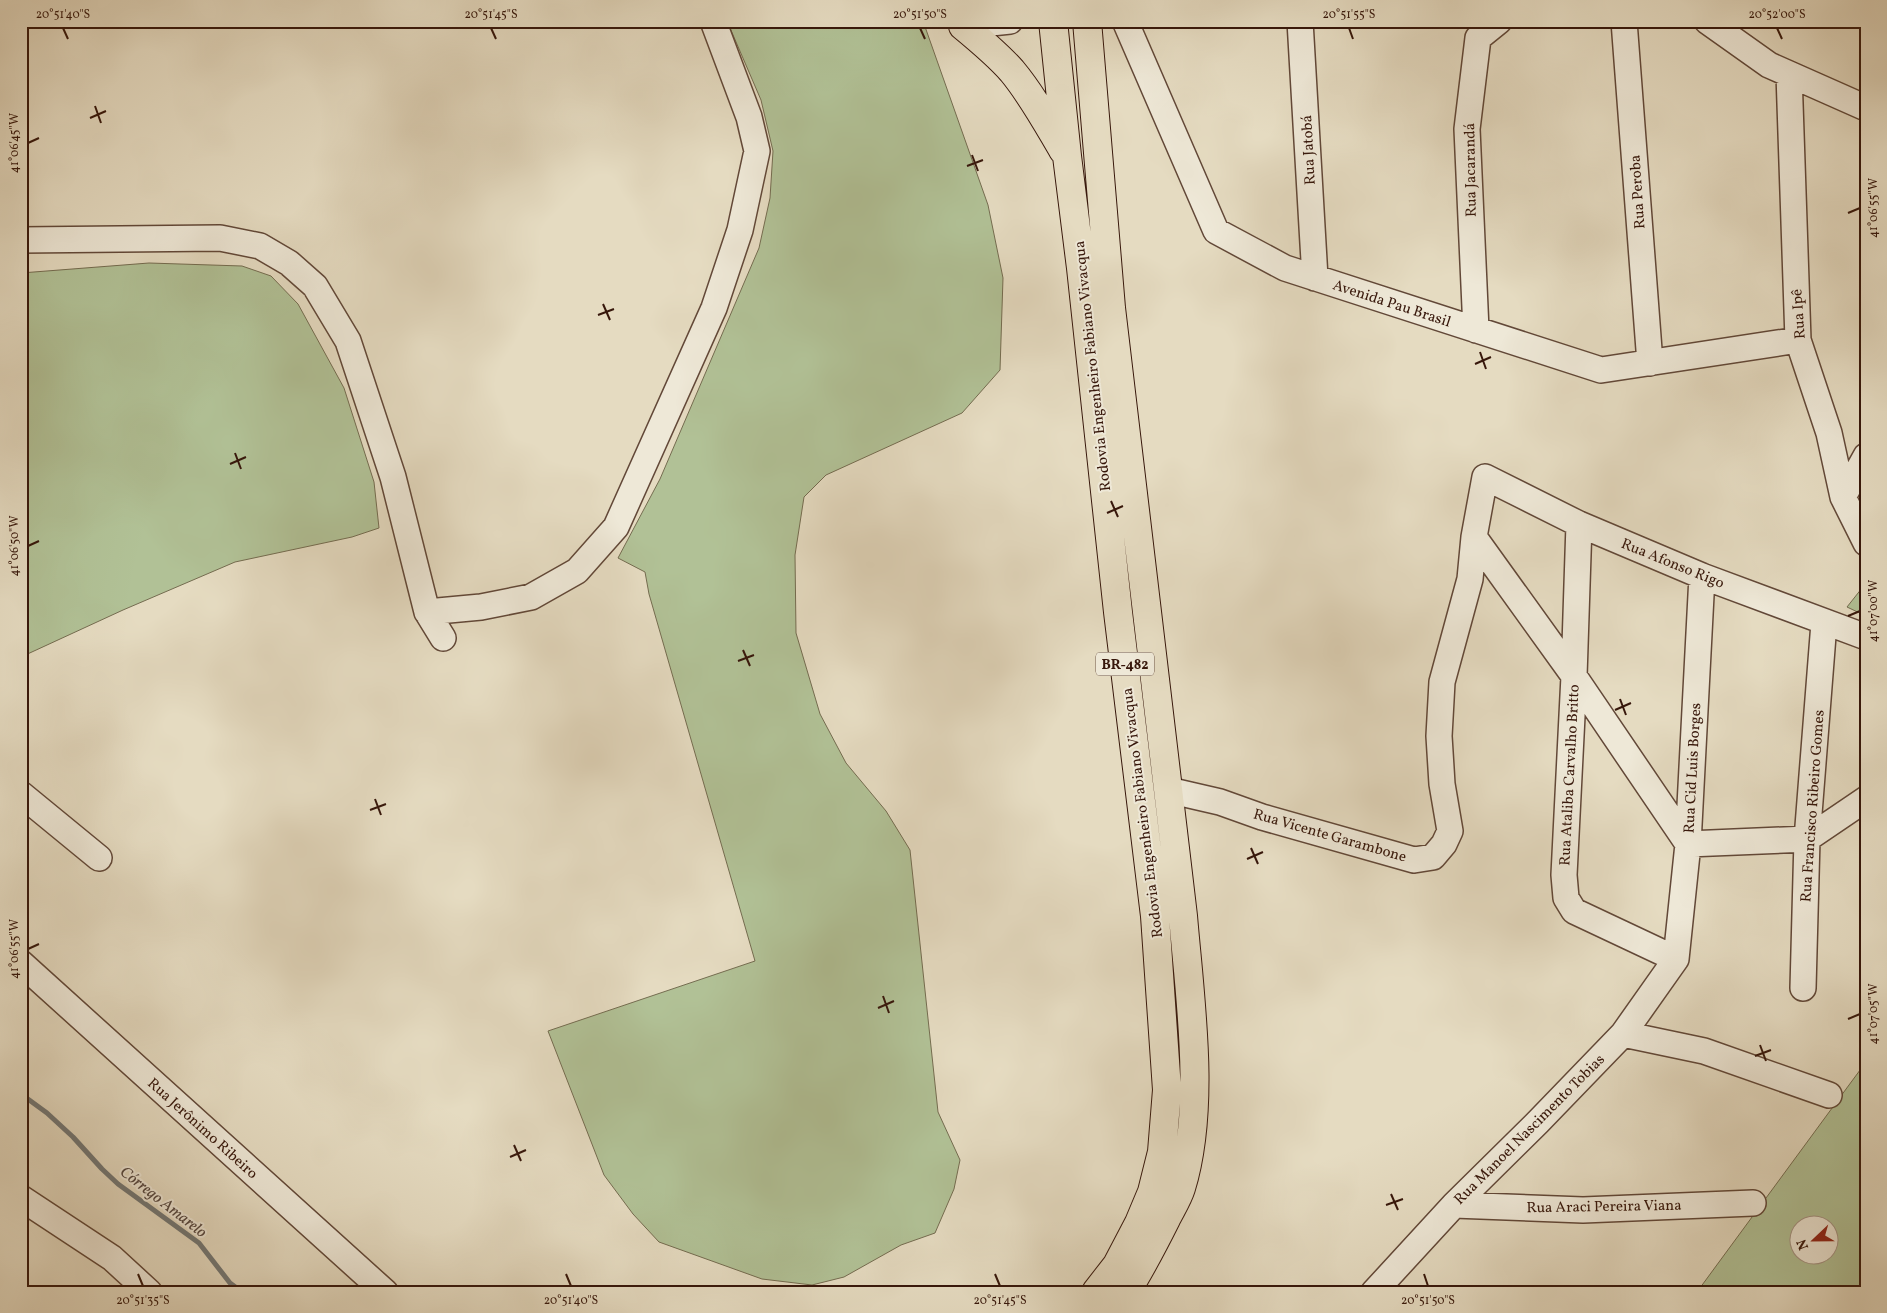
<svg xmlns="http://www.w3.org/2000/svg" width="1887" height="1313" font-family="Vollkorn,serif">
<rect width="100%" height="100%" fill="#e5dbc1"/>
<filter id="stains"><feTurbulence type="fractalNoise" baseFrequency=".004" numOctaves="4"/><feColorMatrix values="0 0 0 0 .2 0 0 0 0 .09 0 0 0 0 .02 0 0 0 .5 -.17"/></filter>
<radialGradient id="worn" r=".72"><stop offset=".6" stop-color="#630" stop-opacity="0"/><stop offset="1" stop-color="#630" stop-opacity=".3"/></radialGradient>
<path fill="#b1c196" stroke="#746c50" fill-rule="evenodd" d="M 727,21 L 923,21 L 988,205 L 1003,278 L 1000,370 L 962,413 L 826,475 L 804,497 L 795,555 L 796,633 L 820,714 L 846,763 L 886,811 L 910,850 L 938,1112 L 960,1160 L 954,1189 L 935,1233 L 901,1245 L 844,1277 L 812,1285 L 762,1279 L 659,1242 L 633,1214 L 604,1175 L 548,1031 L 755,961 L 649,594 L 645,572 L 618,558 L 660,479 L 759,248 L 770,198 L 773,151 L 761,100 Z
M 149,263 L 242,266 L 271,276 L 298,304 L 344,388 L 374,482 L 379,528 L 352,537 L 235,562 L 123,610 L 21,657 L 21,273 Z
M 1866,583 L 1866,616 L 1847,607 Z
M 1866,1062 L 1866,1292 L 1697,1292 L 1849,1085 ZM 1800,1226 L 1830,1226 L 1830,1256 L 1800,1256 Z"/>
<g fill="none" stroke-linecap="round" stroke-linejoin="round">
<path stroke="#737876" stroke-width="5" d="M 21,1094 L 47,1113 L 73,1137 L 102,1169 L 118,1184 L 199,1243 L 230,1283 L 242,1292"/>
<g stroke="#624838" stroke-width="28">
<path id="minor" d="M 961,21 L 963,26 L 1010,21
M 1125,21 L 1216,231 L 1285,268 L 1601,370 L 1798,340
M 1300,21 L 1315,278
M 1624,21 L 1650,363
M 1707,21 L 1769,65 L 1866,108
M 1789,74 L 1798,340 L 1829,433 L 1843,497 L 1866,543
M 21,240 L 220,238 L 260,246 L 289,263 L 315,286 L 348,341 L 393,477 L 427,612 L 443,638
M 1476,330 L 1467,129 L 1478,38 L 1499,21
M 1843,497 L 1866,456
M 1579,524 L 1574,676 L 1564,875 L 1566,898 L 1574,911 L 1676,959
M 1474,537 L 1574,676 L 1688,844 L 1807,839 L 1866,799
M 427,612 L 481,607 L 531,597 L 577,571 L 616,527 L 714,308 L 740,230 L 757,151 L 749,117 L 713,21
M 1168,790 L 1220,802 L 1262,817 L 1414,860 L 1433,857 L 1444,844 L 1450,831 L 1442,784 L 1439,736 L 1442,682 L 1470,579 L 1474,537 L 1485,477 L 1579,524 L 1702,576 L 1866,637
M 21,794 L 99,858
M 21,963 L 385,1292
M 1803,988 L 1807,839 L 1824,623
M 1623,1034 L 1704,1051 L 1829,1095
M 21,1198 L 112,1258 L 149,1292
M 1454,1205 L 1583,1210 L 1753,1203
M 1374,1292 L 1454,1205 L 1538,1122 L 1623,1034 L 1676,959 L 1688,844 L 1702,576"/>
</g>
<g stroke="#37170b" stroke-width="30">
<path id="highway" d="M 1053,21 L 1067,156 L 1081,268 L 1118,612 L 1155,916 L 1167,1090 L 1162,1152 L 1152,1192 L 1139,1223 L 1117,1265 L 1096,1292
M 1087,21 L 1111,308 L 1183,916 C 1190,1000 1206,1106 1181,1188 C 1178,1198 1171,1209 1166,1219 C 1154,1243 1141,1268 1126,1292
M 963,26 C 980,40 997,54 1012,71 C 1032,95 1047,123 1063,150"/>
</g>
<use href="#minor" stroke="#eee8d7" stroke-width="25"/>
<use href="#highway" stroke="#e5dbc1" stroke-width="28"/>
</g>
<path fill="none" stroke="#37170b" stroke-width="2" d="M 63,28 L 68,39M 491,28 L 496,39M 920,28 L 925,39M 1349,28 L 1353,39M 1777,28 L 1782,39M 95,106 L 101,123M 90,118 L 106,111M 28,143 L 39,138M 972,155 L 978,171M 967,166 L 983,160M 1848,213 L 1860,208M 603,304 L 610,320M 598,315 L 614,309M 1480,352 L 1486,369M 1475,364 L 1491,357M 235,453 L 241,469M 230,464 L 246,457M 1111,501 L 1118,517M 1107,513 L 1123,506M 28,546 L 39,541M 1848,616 L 1860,611M 743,650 L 750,666M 738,661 L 754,655M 1620,699 L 1626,715M 1615,710 L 1631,703M 375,799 L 381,815M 370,810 L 386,804M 1251,848 L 1258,864M 1247,859 L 1263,852M 28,949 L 39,944M 883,996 L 889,1013M 878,1008 L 894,1001M 1848,1019 L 1860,1014M 1760,1045 L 1766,1061M 1755,1056 L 1771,1050M 514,1145 L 521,1161M 510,1157 L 526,1150M 1391,1194 L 1398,1210M 1386,1205 L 1403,1199M 138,1274 L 143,1286M 566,1274 L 571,1286M 995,1274 L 1000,1286M 1424,1274 L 1428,1286"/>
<g text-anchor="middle" stroke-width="4" stroke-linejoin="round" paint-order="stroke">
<rect fill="#eee8d7" stroke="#6e5648" stroke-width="1" x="1096" y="652.5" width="58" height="23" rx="4"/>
<g font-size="14" font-weight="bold" fill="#37170b">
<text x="1125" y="669">BR-482</text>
</g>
<g font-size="15" fill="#37170b" stroke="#eee8d7">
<text transform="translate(1308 150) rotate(-93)" y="5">Rua Jatobá</text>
<text transform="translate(1470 170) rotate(-91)" y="5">Rua Jacarandá</text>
<text transform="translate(1637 192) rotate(-94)" y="5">Rua Peroba</text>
<text transform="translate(1392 303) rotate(18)" y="5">Avenida Pau Brasil</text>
<text transform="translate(1798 314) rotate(-94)" y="5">Rua Ipê</text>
<text transform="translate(1092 366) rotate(-96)" y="5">Rodovia Engenheiro Fabiano Vivacqua</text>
<text transform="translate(1673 563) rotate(22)" y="5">Rua Afonso Rigo</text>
<text transform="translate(1692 768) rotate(-87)" y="5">Rua Cid Luis Borges</text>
<text transform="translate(1569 775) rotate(-87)" y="5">Rua Ataliba Carvalho Britto</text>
<text transform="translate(1812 806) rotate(-86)" y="5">Rua Francisco Ribeiro Gomes</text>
<text transform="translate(1142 813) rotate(-97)" y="5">Rodovia Engenheiro Fabiano Vivacqua</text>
<text transform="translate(1330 835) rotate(16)" y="5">Rua Vicente Garambone</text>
<text transform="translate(203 1128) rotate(42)" y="5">Rua Jerônimo Ribeiro</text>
<text transform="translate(1529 1129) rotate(-45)" y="5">Rua Manoel Nascimento Tobias</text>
<text transform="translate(1604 1206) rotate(-1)" y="5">Rua Araci Pereira Viana</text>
</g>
<g font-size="16" font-style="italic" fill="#554740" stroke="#eee8d7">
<text transform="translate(164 1201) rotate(38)" y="6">Córrego Amarelo</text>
</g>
</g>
<rect width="1887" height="1313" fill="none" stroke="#e5dbc1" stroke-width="55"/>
<g transform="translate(1814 1240) rotate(248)"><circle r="24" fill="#eee8d7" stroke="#a59485"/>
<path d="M0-4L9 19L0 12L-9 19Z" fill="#8f2418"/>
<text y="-8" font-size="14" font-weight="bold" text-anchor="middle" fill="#37170b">N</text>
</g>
<rect x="28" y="28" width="1832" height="1258" fill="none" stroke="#37170b" stroke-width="2"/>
<g font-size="12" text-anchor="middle" fill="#37170b">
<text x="63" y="18">20°51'40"S</text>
<text x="491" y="18">20°51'45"S</text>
<text x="920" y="18">20°51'50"S</text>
<text x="1349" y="18">20°51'55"S</text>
<text x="1777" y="18">20°52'00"S</text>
<text transform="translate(14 143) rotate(-90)" y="4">41°06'45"W</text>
<text transform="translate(1873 208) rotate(-90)" y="4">41°06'55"W</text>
<text transform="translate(14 546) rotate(-90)" y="4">41°06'50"W</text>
<text transform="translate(1873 611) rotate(-90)" y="4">41°07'00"W</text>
<text transform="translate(14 949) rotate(-90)" y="4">41°06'55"W</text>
<text transform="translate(1873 1014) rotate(-90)" y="4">41°07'05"W</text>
<text x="143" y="1304">20°51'35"S</text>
<text x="571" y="1304">20°51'40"S</text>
<text x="1000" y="1304">20°51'45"S</text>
<text x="1428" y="1304">20°51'50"S</text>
</g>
<rect width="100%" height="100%" filter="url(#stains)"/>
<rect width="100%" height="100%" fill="url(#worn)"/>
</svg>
